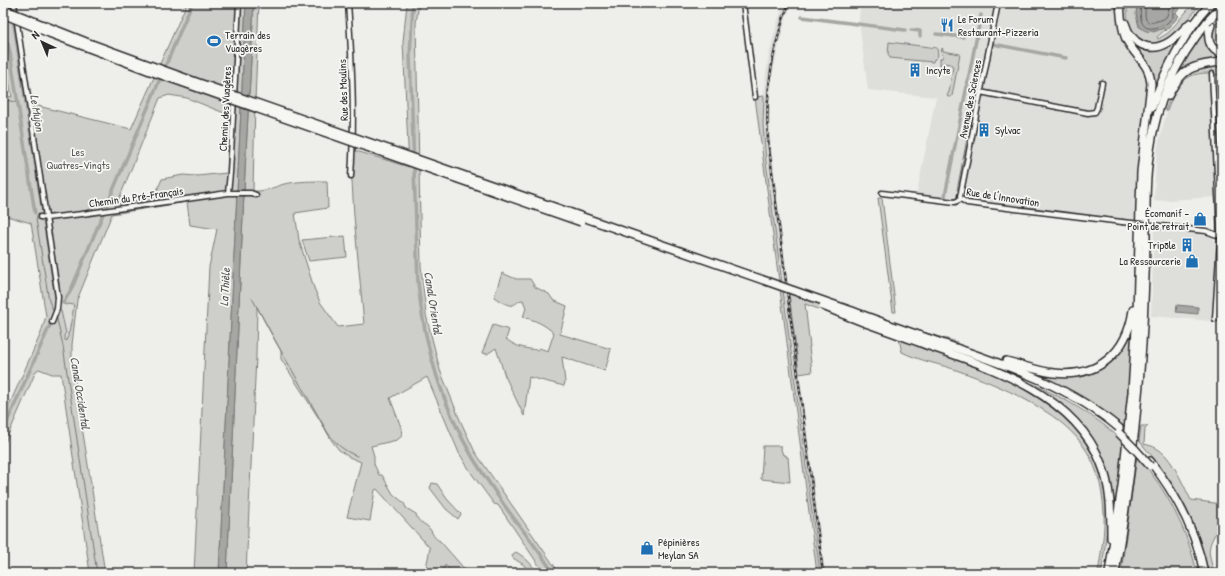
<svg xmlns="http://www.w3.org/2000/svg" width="1225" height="576" font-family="'Patrick Hand',sans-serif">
<rect width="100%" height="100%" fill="#eeeeea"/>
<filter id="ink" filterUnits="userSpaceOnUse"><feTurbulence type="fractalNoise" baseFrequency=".025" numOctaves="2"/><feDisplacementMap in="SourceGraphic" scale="8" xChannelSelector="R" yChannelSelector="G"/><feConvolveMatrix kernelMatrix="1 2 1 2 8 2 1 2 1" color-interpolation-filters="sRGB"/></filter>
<g filter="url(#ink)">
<path fill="#dededb" d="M 784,3 L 791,3 L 785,21 L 773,70 L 770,99 L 770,139 L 790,304 L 825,573 L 820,573 L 785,304 L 780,277 L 766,161 L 763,125 L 764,89 L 768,59 L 777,23 Z
M 860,3 L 1118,3 L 1121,16 L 1148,70 L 1140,224 L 959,200 L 916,198 L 936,97 L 868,90 L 859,21 Z
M 1214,73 L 1214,75 L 1222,74 L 1222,225 L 1218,225 L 1216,197 L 1154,201 L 1156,160 L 1159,140 L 1167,111 L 1173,97 L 1179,87 L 1187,78 L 1191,76 Z
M 1154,228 L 1194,232 L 1200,234 L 1200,235 L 1211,235 L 1214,239 L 1217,247 L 1212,321 L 1151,316 Z
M 58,301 L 65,305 L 68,304 L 74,305 L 68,337 L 66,341 L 65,340 L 57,309 Z"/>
<path fill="#cececa" stroke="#7c7c7a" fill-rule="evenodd" d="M 8,3 L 14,3 L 31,103 L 34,105 L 131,129 L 187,3 L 246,3 L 219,573 L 194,573 L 209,267 L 217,229 L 190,225 L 187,202 L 112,214 L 77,300 L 72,345 L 72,363 L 105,573 L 90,573 L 61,374 L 52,374 L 39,369 L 36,371 L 3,447 L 3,419 L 41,333 L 46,316 L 31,223 L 3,215 L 3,96 L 12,97 L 3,51 L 3,14 L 10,17 ZM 169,95 L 187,98 L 229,115 L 227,173 L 197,176 L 183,175 L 162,179 L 154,197 L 117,204 L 160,98 ZM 58,301 L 66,305 L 68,304 L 74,305 L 69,333 L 68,333 L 68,337 L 67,338 L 66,341 L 65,340 L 64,335 L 66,333 L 61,311 L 57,309 Z
M 254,3 L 259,3 L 255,101 L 253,191 C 264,192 274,187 284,184 C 299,181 312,181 327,181 L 328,208 L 295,213 L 299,240 L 314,288 L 320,302 L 338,327 L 364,324 L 354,216 L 352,181 L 351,176 L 353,150 L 409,167 L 403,42 L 407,3 L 419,3 L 416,23 L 421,266 L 426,315 L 440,370 L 460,420 L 475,452 L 555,567 L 558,573 L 544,573 L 498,505 L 494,504 L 472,474 L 459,453 L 427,377 L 390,398 L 401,427 L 402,436 L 397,440 L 371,446 L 374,456 L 374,464 L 379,475 L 382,475 L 393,494 L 404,503 L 406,508 L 416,514 C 418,524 424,522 429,528 C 434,534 432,537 440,541 L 468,573 L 453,573 L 445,565 L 443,573 L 425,573 L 430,548 L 377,489 L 375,490 L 370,521 L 347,517 L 361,462 L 349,457 L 339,450 L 332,441 L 318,417 L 281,359 L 281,351 L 257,307 L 256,357 L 246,573 L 227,573 L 245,171 Z
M 1127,3 L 1137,3 L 1136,14 L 1139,27 L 1154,32 L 1163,28 L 1165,30 L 1157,37 L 1158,39 L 1168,33 L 1192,5 L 1196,3 L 1199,6 C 1190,17 1177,35 1164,41 C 1150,48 1136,41 1130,28 C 1127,20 1127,11 1127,3 Z
M 1222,15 L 1222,51 L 1218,49 L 1211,40 L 1213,28 Z
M 1124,20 L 1144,47 L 1180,37 L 1163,69 L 1153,92 L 1153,84 L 1134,49 Z
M 1206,29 L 1206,32 L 1222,56 L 1222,60 L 1176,77 C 1184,60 1194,44 1206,29 Z
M 889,42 L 937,48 L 938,56 L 935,59 L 934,59 L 933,62 L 890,58 L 888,54 Z
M 942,48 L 943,49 L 943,51 L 960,54 L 952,96 L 950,97 L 948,97 L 947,96 L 949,92 L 953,67 L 951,64 L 942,63 L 941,66 L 940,65 L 940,59 L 943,57 L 943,55 L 941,53 Z
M 1222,66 L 1222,74 L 1214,75 L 1214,73 C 1206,73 1196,73 1189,77 C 1178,83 1171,100 1167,111 L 1165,111 C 1171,96 1178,77 1194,71 C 1203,67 1213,67 1222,66 Z
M 764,96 L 763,125 L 766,161 L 820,573 L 817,573 L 755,97 Z
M 975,98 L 977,99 L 959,190 L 957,190 Z
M 878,198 L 882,198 L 896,312 L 893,312 Z
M 345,236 L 347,257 L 309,261 L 302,240 Z
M 502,273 L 516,279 L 530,279 L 535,287 L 549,294 L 553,300 L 567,306 L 560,334 L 611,349 L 605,371 L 562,357 L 565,382 L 564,386 L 529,377 L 524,416 L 505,376 L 496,348 L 487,354 L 482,353 L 493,325 L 509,330 L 506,339 C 516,347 526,349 538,350 L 539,348 L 548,351 L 554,333 C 544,324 535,320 523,317 L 526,308 L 523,300 C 517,301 518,303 513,305 C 509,307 498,300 494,297 Z
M 788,285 L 896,324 L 957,342 L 953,358 C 1032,389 1106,420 1107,518 C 1107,537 1104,555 1101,573 L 1098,573 C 1101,553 1105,533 1104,513 C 1101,455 1075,426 1026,400 C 1004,388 982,379 959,371 C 940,364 920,361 902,352 L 899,339 L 805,304 L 810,347 L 809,347 L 812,372 L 799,374 Z
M 1133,325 L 1125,427 C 1093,402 1059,383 1022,367 L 1053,374 L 1103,365 Z
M 1033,384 C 1066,399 1096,416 1123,441 L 1114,521 L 1113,506 L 1088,433 L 1076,419 L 1031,387 Z
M 1141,426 L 1148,426 L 1145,429 L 1144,444 C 1148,445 1153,446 1156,448 C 1172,456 1183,485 1191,500 L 1222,504 L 1222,525 L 1220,526 C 1214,536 1207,545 1210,557 C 1211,563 1213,567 1213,573 L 1208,573 C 1201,534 1183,496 1159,465 C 1153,457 1146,449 1139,441 Z
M 763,446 L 780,446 L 783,455 L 786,455 L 786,457 L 788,457 L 790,482 L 761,479 Z
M 1137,456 C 1166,488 1188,531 1197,573 L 1121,573 Z
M 432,483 L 437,484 L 447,499 L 461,514 L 458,519 L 446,509 L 430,488 Z
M 516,552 C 525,557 532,564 537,573 L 529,573 L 524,565 L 513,558 L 512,556 L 513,554 Z"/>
<path fill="#a6a6a3" stroke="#757573" d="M 246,3 L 254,3 L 245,171 L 227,573 L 219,573 Z
M 1137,3 L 1183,3 L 1183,4 L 1176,13 L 1179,16 L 1166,31 L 1163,28 C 1140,39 1135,23 1137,3 Z
M 1177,305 L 1198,307 L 1198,314 L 1176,312 Z"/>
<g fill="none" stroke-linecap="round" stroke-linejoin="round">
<path stroke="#5c5c5b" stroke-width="1" d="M 1141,3 C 1140,12 1138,31 1154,28 C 1158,27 1162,25 1166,24 L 1173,17 L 1173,11 L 1179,3
M 1146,3 C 1145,13 1142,27 1157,21 C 1161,20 1163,20 1166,17 C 1169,13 1167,9 1173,3"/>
<path stroke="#757573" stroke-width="1" d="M 3,99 L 18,103
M 36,219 L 49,301 L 54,312
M 252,298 L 273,337 L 328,433 C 336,444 344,451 357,456
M 56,315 L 63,346 L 97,573"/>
<path stroke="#a6a6a3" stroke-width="3.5" d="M 10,3 L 12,12
M 413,3 L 410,55 L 418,283 C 424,344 442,405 473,458 C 481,471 490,484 498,496 C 515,522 537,546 553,573
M 802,17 L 905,30
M 13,18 L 56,298
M 911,30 L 920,31 L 920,36
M 936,34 L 963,37
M 3,36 L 8,44 L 10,53 L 35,213
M 993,44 L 1066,58
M 945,196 L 981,15
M 63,303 L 71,290 L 192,3
M 3,431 L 50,325"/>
<g stroke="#2b2b2b" stroke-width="7">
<path id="minor" d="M 14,3 L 58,297 L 57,309 L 52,322
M 348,3 C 352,61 355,118 351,176
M 743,3 L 755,97
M 1212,74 L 1220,233
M 980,92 L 1088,113 L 1095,112 L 1097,108 L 1102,83
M 228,193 L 230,173 L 239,3
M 882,193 L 955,202 L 961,199
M 961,199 L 960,196 L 961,192 L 998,3
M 961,199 L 967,203 L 1122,222
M 40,217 L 47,218 L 82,214 L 228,193 L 251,193 L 256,195
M 1160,226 L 1206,231 L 1217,235
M 1215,319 L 1220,240"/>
</g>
<g stroke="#2b2b2b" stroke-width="10">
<path id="motorway" d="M 1125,23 C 1131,44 1150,54 1169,42 C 1177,37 1184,29 1190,23
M 1211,25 C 1206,38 1209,49 1222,54
M 1168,96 C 1182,68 1192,65 1222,62
M 1152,107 C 1165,69 1184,33 1211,3
M 852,311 C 886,324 921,336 956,348 C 1014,368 1072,388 1119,428
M 850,317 C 876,327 903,336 929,346 C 993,368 1075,395 1101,463 C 1111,487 1111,512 1111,538
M 1006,361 C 1022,365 1037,371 1054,373 C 1098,378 1127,353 1133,310
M 1150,461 C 1176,494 1196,531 1204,573
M 1109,573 L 1122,486 L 1132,392 L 1137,313 L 1141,172 L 1151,84 C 1150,63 1135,57 1126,39 C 1121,28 1121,15 1120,3
M 1115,573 C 1128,497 1137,421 1142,344 C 1144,311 1145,278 1146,244 C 1146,213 1145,181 1150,150 C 1156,103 1177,59 1207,22"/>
</g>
<use href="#minor" stroke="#f6f6f2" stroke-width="4"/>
<use href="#motorway" stroke="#f6f6f2" stroke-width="7"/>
<g stroke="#2b2b2b" stroke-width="2.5">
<path id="rail" d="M 789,3 C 772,47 765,93 768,140 L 823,573"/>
</g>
<use href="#rail" stroke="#f6f6f2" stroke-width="1" stroke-dasharray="3" stroke-linecap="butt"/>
<g stroke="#2b2b2b" stroke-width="7" stroke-linecap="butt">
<path id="minor-bridge" d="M 1122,222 L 1160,226"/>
</g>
<g stroke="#2b2b2b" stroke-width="10" stroke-linecap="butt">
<path id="motorway-bridge" d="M 3,9 L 86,42 L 196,82 L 852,311
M 3,14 L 49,33 L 150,71 L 581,222
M 1207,22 L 1222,6
M 823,306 L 850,317
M 1119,433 L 1135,449 L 1150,466"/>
</g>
<use href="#minor-bridge" stroke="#f6f6f2" stroke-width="4"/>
<use href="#motorway-bridge" stroke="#f6f6f2" stroke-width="7"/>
</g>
</g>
<defs>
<g id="restaurant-bare" transform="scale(1.08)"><path d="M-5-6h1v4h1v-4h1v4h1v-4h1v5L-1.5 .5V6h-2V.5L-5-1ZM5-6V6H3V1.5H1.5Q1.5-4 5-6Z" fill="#1f6fb2" stroke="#f6f6f2" stroke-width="2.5" paint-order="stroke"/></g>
<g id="stadium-bare" transform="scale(1.08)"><path d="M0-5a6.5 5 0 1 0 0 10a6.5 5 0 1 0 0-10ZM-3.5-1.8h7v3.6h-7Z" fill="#1f6fb2" stroke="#f6f6f2" stroke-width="2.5" paint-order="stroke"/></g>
<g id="building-bare" transform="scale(1.08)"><path d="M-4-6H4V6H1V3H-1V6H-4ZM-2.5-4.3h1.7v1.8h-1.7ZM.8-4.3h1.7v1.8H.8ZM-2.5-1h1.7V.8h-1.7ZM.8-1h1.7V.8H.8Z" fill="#1f6fb2" stroke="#f6f6f2" stroke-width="2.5" paint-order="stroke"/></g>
<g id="shop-bare" transform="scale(1.08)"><path d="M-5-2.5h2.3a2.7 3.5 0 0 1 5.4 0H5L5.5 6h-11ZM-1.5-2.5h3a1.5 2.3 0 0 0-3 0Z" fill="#1f6fb2" stroke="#f6f6f2" stroke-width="2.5" paint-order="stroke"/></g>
</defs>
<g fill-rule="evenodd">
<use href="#restaurant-bare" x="947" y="25"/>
<use href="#stadium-bare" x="214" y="41"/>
<use href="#building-bare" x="915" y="70"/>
<use href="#building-bare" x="984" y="130"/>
<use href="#shop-bare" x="1200" y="219"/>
<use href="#building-bare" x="1187" y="245"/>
<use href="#shop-bare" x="1192" y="261"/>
<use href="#shop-bare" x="647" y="548"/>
</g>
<g text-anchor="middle" stroke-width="3.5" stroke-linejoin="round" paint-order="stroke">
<g font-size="11" fill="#2b2b2b" stroke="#f6f6f2" text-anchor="start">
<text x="958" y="23">Le Forum<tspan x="958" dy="13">Restaurant-Pizzeria</tspan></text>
<text x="225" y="39">Terrain des<tspan x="225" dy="13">Vuagères</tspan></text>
<text x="926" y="74">Incyte</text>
<text x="995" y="134">Sylvac</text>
<text x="1189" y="217" text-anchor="end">Écomanif –<tspan x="1189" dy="13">Point de retrait</tspan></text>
<text x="1176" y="249" text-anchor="end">Tripōle</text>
<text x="1181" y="265" text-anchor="end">La Ressourcerie</text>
<text x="658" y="546">Pépinières<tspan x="658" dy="13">Meylan SA</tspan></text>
</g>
<g font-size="11" fill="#2b2b2b" stroke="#f6f6f2">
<text transform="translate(343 90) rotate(-92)" y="4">Rue des Moulins</text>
<text transform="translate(970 99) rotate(-79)" y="4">Avenue des Sciences</text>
<text transform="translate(225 109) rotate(-87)" y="4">Chemin des Vuagères</text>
<text transform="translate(136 197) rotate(-8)" y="4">Chemin du Pré-Français</text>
<text transform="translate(1003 197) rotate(9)" y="4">Rue de l'Innovation</text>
</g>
<g font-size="11" fill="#545453" stroke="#f6f6f2">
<text x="78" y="156">Les<tspan x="78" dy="13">Quatres-Vingts</tspan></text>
</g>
<g font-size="12" font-style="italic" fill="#565655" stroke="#f6f6f2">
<text transform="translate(37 113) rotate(81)" y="4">Le Mujon</text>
<text transform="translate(225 287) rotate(-87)" y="4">La Thièle</text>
<text transform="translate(433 303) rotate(81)" y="4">Canal Oriental</text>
<text transform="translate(80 393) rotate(81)" y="4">Canal Occidental</text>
</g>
</g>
<rect width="1225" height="576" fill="none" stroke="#f6f6f2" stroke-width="16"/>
<rect x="8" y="8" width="1209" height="560" fill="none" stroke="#2b2b2b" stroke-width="1.5" filter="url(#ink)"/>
<g transform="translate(42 42) rotate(316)" stroke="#f6f6f2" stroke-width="3" paint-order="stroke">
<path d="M0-3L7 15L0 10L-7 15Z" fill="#2b2b2b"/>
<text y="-6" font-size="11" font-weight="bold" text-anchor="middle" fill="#2b2b2b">N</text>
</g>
</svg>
